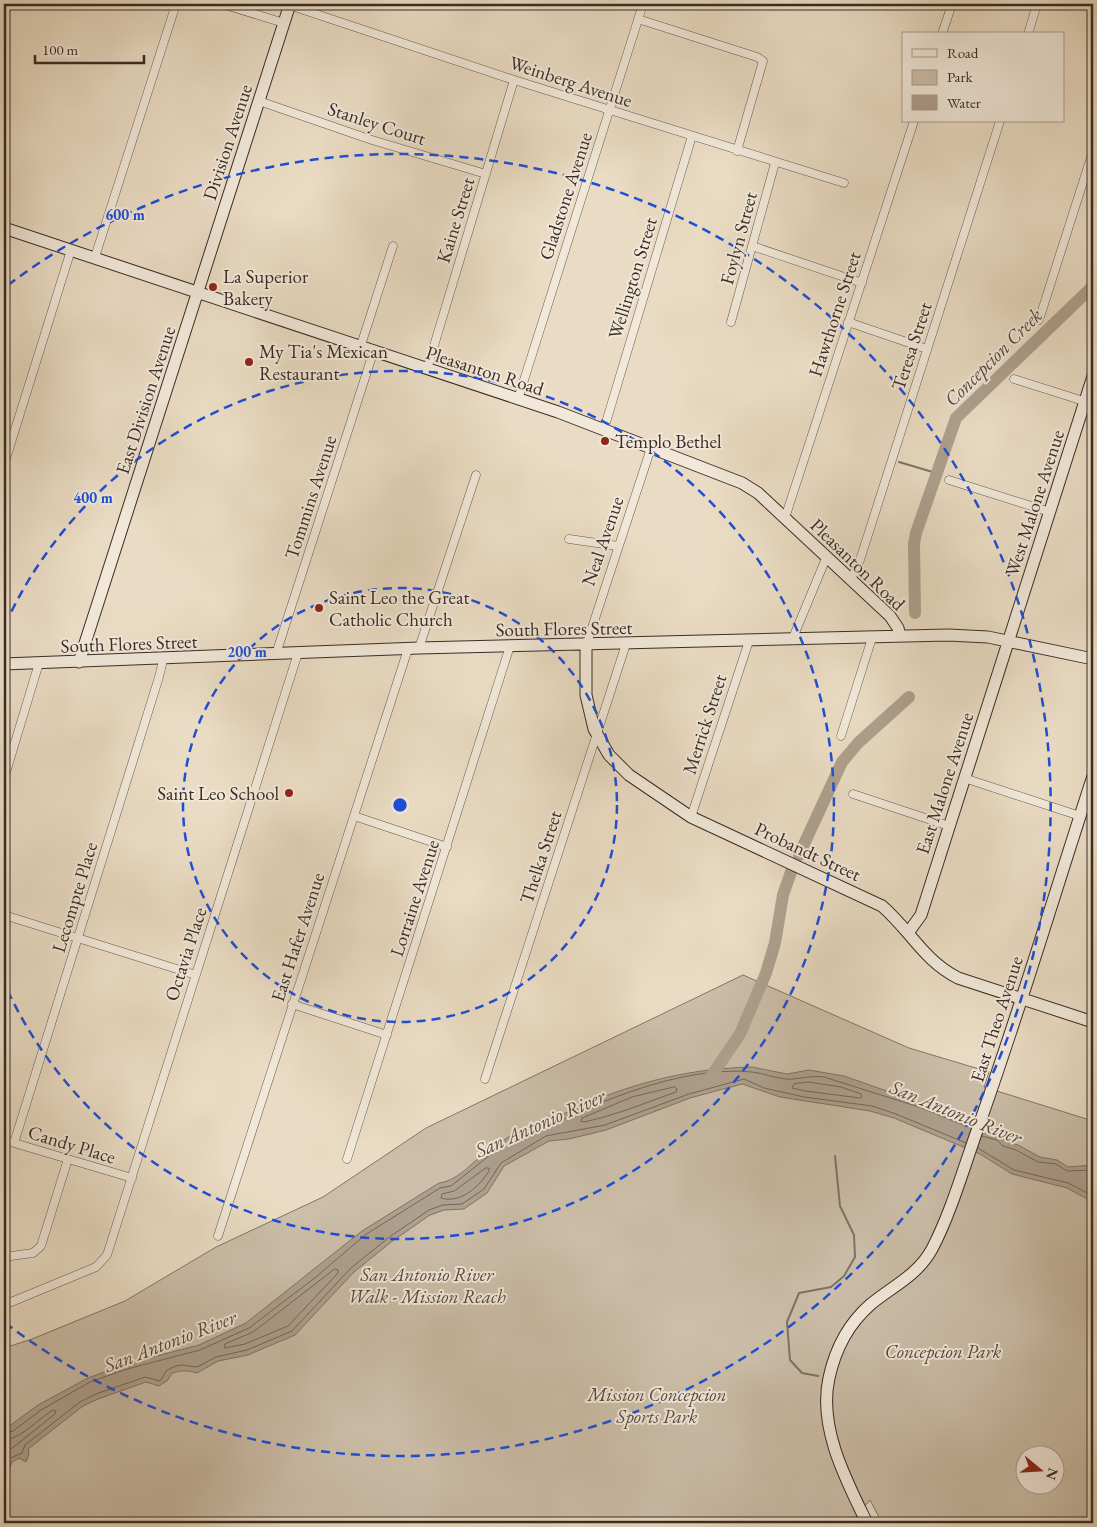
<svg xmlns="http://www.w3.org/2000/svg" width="1097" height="1527" font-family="'EB Garamond',serif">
<rect width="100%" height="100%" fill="#eadcc4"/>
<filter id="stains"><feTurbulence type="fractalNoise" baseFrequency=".004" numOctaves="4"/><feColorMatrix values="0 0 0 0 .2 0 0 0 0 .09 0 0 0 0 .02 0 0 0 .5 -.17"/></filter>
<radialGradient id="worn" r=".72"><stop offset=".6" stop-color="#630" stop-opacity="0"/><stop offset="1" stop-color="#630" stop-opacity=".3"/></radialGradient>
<path fill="#ccbea9" stroke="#827568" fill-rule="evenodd" d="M 743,975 L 909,1048 L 989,1072 L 984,1087 L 1093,1121 L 1093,1523 L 882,1523 L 870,1500 L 851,1523 L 4,1523 L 4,1348 L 32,1339 L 125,1301 L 216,1247 L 323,1197 L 426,1128 ZM 1024,1454 L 1054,1454 L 1054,1484 L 1024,1484 Z"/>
<path fill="#aea08e" stroke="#7f7264" d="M 752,1067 L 787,1074 L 809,1070 L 844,1076 L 967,1119 L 985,1132 L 1000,1135 L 1005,1141 L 1018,1145 L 1040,1157 L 1057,1160 L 1068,1167 L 1093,1165 L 1093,1202 L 1067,1188 L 1012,1174 L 980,1154 L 894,1118 L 870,1111 L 780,1097 L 742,1084 L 690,1098 L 606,1130 L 569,1139 L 549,1141 L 504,1166 L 487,1193 L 464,1209 L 444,1210 L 430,1215 L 391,1242 L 354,1272 L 295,1335 L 248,1355 L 218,1361 L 197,1373 C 187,1370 180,1370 171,1374 L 168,1380 L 159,1386 L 146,1382 L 98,1399 L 83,1406 L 28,1449 L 29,1454 L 26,1462 L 19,1458 L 12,1462 L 4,1483 L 4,1430 L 38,1405 L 88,1378 L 126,1364 L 199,1345 L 246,1323 L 362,1231 L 439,1183 C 461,1180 475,1158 494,1146 C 514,1133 535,1123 557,1113 L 561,1115 C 625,1085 681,1069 752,1067 Z"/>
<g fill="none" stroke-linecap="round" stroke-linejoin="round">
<path stroke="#74665a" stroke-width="1" d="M 809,1082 L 841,1087 L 861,1094 L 862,1097 L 860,1098 L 805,1091 L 792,1088 L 794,1084 Z
M 675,1087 L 677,1089 L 676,1092 C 645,1103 616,1115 584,1122 L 581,1121 L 582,1118 L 632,1097 Z
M 982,1136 L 997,1140 L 1003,1146 L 1016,1150 L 1038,1162 L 1056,1164 L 1067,1171 L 1093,1170
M 978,1148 L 1014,1170 L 1068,1183 L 1093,1196
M 486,1168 L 489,1168 L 489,1171 C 479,1187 460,1204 441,1198 L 442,1194 L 454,1191 Z
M 335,1269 L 338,1270 L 338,1273 L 288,1326 L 245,1344 L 224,1348 L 225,1344 L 253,1332 Z
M 4,1434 L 13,1431 L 41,1410 L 90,1382 L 127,1369 L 200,1350 L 249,1328 L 316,1277 L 365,1235 L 440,1188 L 451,1186 L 495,1151 L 556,1119 L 564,1119 C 617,1094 691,1066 752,1072 C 763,1073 774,1078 786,1079 C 797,1080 810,1075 824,1077 L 919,1107 L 971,1128
M 4,1440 C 21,1439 38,1419 53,1410 L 56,1411 L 55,1414 C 37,1428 21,1442 4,1454
M 4,1472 L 8,1459 L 22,1453 L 25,1445 L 80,1402 L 96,1394 L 145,1377 L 160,1381 L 167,1370 L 176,1366 L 182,1365 L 197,1367 L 216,1357 L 247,1350 L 292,1331 L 351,1268 L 388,1238 L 429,1210 L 443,1205 L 462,1204 L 484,1189 L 501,1163 L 546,1136 L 605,1125 L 689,1094 L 744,1079 L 764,1088 L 804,1097 L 872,1106 L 896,1114 L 966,1143"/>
<path stroke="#7f7264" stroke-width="2" d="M 899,462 L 936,473
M 818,1376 L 802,1373 L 790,1360 L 787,1322 L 799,1293 L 831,1287 L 844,1276 L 855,1257 L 854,1235 L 840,1206 L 835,1156"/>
<path stroke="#aea08e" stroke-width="12" d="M 915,613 L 914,544 L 916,533 L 956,418 L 1093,286
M 799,855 L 842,762 L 858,743 L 909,697
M 708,1081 L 740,1034 L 766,973 L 775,943 L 783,895 L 791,872"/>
<g stroke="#65584e" stroke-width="9">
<path id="street" d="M 222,4 L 284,23
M 289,5 L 514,80 L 844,183
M 638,19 L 757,57 L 763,61 L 737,151
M 942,34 L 952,4
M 1028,34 L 1037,4
M 259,101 L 372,140 L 486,174
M 752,246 L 862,283
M 95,257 L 176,4
M 1039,320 L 1093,151
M 731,322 L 775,163
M 848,322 L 927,349
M 361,345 L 393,246
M 427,369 L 514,80
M 1014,379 L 1093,404
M 518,399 L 643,4
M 604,429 L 692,136
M 4,465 L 71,250
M 949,480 L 1050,512
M 785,518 L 914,121
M 569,539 L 618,546
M 851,579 L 860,560 L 1000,121
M 792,640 L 827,556
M 586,646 L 651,448
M 419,648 L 476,475
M 276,654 L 374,350
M 841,736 L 872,638
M 964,778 L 1080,816
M 4,779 L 39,663
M 853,794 L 949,826
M 354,816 L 447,847
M 691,817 L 749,641
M 4,915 L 196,975
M 292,1004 L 387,1035
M 485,1079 L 626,644
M 4,1140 L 132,1178
M 14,1143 L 159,677 L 163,660
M 347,1159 L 510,646
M 218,1236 L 408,649
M 4,1257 L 33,1253 L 41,1246 L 68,1159
M 4,1305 L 96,1267 L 107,1255 L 298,653"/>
</g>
<g stroke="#392c26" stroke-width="13">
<path id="secondary" d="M 4,228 L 558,412 L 742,483 L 758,493 L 890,616 L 898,628 L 900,636
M 586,646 L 586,695 L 594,729 L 609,755 L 629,775 L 691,817 L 882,906 C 910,930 923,960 958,978 L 1093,1022
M 79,662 L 290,4
M 4,664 L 419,648 L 948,635 L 988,637 L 1093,659
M 908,933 L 921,915 L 1093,376
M 867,1523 C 846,1480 818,1427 829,1378 C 835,1350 849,1323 871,1304 C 893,1286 918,1275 932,1249 C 951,1213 965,1164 979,1125 C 1020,1010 1055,892 1093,776"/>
</g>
<use href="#street" stroke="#f1e8d9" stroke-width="8"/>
<use href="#secondary" stroke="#f1e8d9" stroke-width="11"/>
</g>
<g fill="none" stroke="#1d4ed8" stroke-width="2.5" stroke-dasharray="9 6">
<circle cx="400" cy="805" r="217"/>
<path d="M5 625A434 434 0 1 1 5 985"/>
<path d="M8 285A651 651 0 1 1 8 1325"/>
</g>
<g fill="#8f2418" stroke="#f1e8d9" stroke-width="2">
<circle cx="213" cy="287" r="5"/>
<circle cx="249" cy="362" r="5"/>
<circle cx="605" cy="441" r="5"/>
<circle cx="319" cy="608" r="5"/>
<circle cx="289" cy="793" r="5"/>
</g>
<g text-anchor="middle" stroke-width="4" stroke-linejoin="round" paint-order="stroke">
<g font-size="19" fill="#392c26" stroke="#f1e8d9">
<text transform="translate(571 81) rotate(18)" y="7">Weinberg Avenue</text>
<text transform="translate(377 123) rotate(18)" y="7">Stanley Court</text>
<text transform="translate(227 142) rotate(-72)" y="7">Division Avenue</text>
<text transform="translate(565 196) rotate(-72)" y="7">Gladstone Avenue</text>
<text transform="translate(455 220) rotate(-73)" y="7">Kaine Street</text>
<text transform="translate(738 238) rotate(-75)" y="7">Foylyn Street</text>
<text transform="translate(632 278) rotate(-73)" y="7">Wellington Street</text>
<text transform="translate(834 314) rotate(-72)" y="7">Hawthorne Street</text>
<text transform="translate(911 346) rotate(-72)" y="7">Teresa Street</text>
<text transform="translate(485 370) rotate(18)" y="7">Pleasanton Road</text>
<text transform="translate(145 400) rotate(-72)" y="7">East Division Avenue</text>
<text transform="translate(310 497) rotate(-72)" y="7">Tommins Avenue</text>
<text transform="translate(1034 503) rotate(-72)" y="7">West Malone Avenue</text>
<text transform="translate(602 541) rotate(-71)" y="7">Neal Avenue</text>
<text transform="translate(858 564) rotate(44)" y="7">Pleasanton Road</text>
<text transform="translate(564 628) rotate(-1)" y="7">South Flores Street</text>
<text transform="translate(129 643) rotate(-2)" y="7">South Flores Street</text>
<text transform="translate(704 724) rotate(-72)" y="7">Merrick Street</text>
<text transform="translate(944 783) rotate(-72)" y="7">East Malone Avenue</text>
<text transform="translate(808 851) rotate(25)" y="7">Probandt Street</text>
<text transform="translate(540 857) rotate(-72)" y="7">Thelka Street</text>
<text transform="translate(74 897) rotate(-73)" y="7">Lecompte Place</text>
<text transform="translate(414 898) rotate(-72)" y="7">Lorraine Avenue</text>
<text transform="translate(297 937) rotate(-72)" y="7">East Hafer Avenue</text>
<text transform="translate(185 954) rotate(-72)" y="7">Octavia Place</text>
<text transform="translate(996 1019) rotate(-72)" y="7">East Theo Avenue</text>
<text transform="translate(72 1144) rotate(17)" y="7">Candy Place</text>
</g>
<g font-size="19" fill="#392c26" stroke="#f1e8d9" text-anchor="start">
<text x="223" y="283">La Superior<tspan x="223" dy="22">Bakery</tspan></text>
<text x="259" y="358">My Tia's Mexican<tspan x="259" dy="22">Restaurant</tspan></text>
<text x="615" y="448">Templo Bethel</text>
<text x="329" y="604">Saint Leo the Great<tspan x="329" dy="22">Catholic Church</tspan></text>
<text x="279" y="800" text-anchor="end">Saint Leo School</text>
</g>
<g font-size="19" font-style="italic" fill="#564940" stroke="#f1e8d9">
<text x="427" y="1281">San Antonio River<tspan x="427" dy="22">Walk - Mission Reach</tspan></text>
<text x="943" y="1358">Concepcion Park</text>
<text x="657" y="1401">Mission Concepcion<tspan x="657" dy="22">Sports Park</tspan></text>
</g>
<g font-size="20" font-style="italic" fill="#564940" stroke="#f1e8d9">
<text transform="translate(993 357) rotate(-45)" y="7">Concepcion Creek</text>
<text transform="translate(956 1112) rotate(22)" y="7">San Antonio River</text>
<text transform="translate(540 1123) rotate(-24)" y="7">San Antonio River</text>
<text transform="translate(170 1341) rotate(-21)" y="7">San Antonio River</text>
</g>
</g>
<circle cx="400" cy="805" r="8" fill="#1d4ed8" stroke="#f1e8d9" stroke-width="2.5"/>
<g font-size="15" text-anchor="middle" font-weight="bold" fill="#1d4ed8" stroke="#f1e8d9" stroke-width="4" stroke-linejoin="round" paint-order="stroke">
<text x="125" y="220">600 m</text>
<text x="93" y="503">400 m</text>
<text x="247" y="657">200 m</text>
</g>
<rect width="1097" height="1527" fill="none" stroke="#eadcc4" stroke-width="20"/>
<rect x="5" y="5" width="1087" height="1517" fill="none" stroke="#392c26" stroke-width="2.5"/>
<rect x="10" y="10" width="1077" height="1507" fill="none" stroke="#392c26"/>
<rect x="902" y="32" width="162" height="90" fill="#f1e8d9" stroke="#a79d91"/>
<rect x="912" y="49" width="25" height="8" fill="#f1e8d9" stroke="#a79d91"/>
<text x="947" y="58" font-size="15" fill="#392c26">Road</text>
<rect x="912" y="70" width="25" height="15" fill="#ccbea9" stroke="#a79d91"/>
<text x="947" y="82" font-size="15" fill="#392c26">Park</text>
<rect x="912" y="95" width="25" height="15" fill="#aea08e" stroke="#a79d91"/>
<text x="947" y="108" font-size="15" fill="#392c26">Water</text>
<g transform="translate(1040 1470) rotate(108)"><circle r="24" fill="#f1e8d9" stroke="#a79d91"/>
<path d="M0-4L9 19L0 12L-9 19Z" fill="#8f2418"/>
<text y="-8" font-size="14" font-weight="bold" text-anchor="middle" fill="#392c26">N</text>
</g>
<path d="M35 55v8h109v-8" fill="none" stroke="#392c26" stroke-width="2.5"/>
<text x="42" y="55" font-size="15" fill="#392c26" stroke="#f1e8d9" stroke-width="4" paint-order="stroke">100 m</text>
<rect width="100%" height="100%" filter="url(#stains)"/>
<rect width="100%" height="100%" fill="url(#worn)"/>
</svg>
